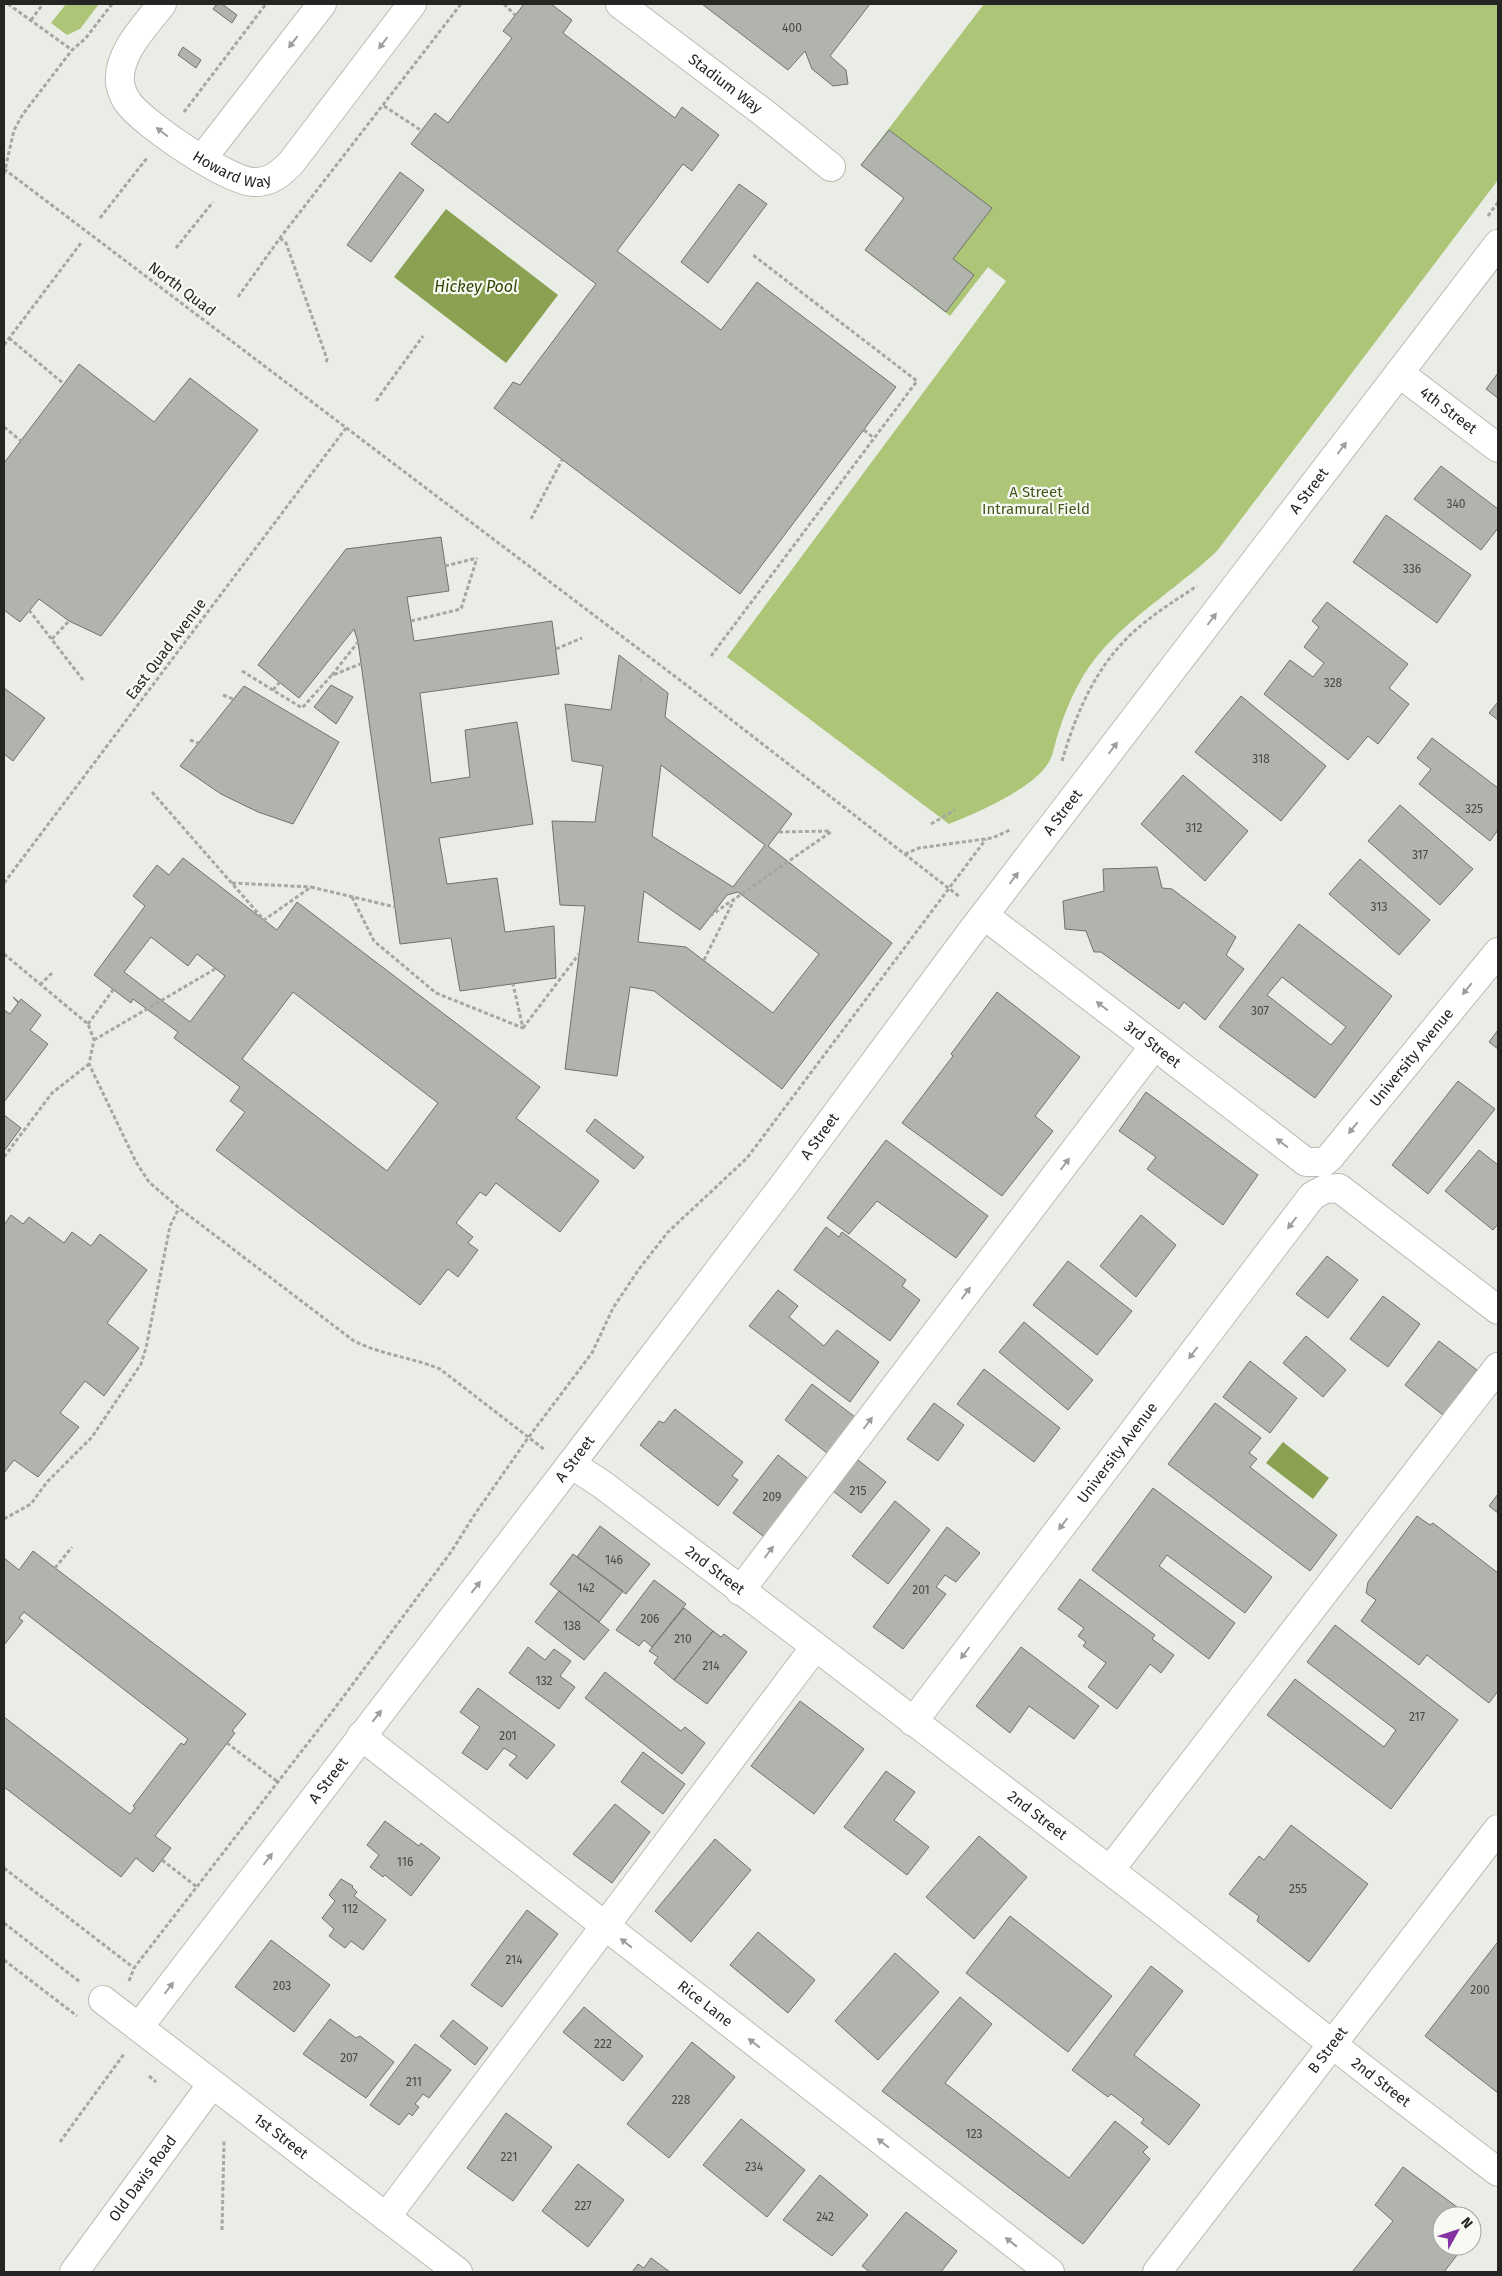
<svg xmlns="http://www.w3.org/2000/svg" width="1502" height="2276" font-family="'Fira Sans',sans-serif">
<rect width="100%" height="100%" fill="#eaece6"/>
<path fill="#acc577" d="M 66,4 L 99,4 L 80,29 L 67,35 L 51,23 Z
M 984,4 L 1498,4 L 1498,180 L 1217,551 C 1181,585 1138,611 1104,648 C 1082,672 1068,702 1058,734 C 1055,742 1054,752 1050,760 C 1037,787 977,813 949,824 L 727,657 L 1006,281 L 988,267 L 950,316 L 865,250 L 904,198 L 861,165 Z"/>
<path fill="#89a150" d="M 446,209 L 558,295 L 506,363 L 394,277 Z
M 1283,1442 L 1329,1478 L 1313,1499 L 1266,1463 Z"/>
<path fill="#b1b3ad" stroke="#70726c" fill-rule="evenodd" d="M 217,4 L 222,4 L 237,15 L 232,23 L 213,9 Z
M 524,4 L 551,4 L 572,20 L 563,33 L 675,118 L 682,107 L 719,135 L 692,171 L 683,164 L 617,251 L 721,330 L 757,282 L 896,387 L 740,594 L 494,408 L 513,382 L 520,385 L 596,284 L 411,144 L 435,113 L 448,123 L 512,38 L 503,31 Z
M 702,4 L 870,4 L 830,56 L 846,70 L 848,84 L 833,86 L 812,69 L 805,51 L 788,70 Z
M 183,47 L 201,60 L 196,68 L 178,55 Z
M 889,130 L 992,208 L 953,259 L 974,275 L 946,312 L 865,250 L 904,198 L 861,165 Z
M 400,172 L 424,190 L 371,262 L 347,245 Z
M 739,184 L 767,204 L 708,283 L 681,262 Z
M 79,364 L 154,422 L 190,378 L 258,430 L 101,636 L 69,621 L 39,599 L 20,622 L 4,610 L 4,463 Z
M 1498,373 L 1498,398 L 1486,389 Z
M 1441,466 L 1498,509 L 1498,528 L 1481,550 L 1414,499 Z
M 1386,515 L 1471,575 L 1437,623 L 1353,562 Z
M 441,537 L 449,591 L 407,597 L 414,641 L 552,621 L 559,674 L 420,693 L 431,783 L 470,777 L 465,730 L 517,722 L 533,824 L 439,838 L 447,884 L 497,878 L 505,932 L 554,926 L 556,978 L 460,991 L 451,938 L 400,944 L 358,642 L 354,629 L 299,698 L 258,665 L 346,549 Z
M 1327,602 L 1408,664 L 1389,688 L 1409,704 L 1378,744 L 1368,736 L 1348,760 L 1264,694 L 1290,660 L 1313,677 L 1324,663 L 1304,647 L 1319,627 L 1312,621 Z
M 619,655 L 668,693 L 665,717 L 792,814 L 768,846 L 892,943 L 782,1089 L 654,991 L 630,987 L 617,1076 L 565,1069 L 585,906 L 560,905 L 552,821 L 595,822 L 603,766 L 572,761 L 565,704 L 611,710 ZM 661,765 L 765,845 L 733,887 L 652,836 ZM 644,891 L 700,930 L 727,895 L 738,892 L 819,954 L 773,1013 L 686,947 L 638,942 Z
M 331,685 L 353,697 L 336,724 L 314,707 Z
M 244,686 L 339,742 L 293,824 L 258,812 L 221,794 L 180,766 Z
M 4,688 L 45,718 L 13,761 L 4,754 Z
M 1241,696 L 1326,766 L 1281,821 L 1195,752 Z
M 1498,702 L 1498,720 L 1489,713 Z
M 1432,738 L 1498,788 L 1498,830 L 1490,841 L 1419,784 L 1431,769 L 1417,758 Z
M 1183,775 L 1248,831 L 1205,881 L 1141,824 Z
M 1400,805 L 1473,869 L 1440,905 L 1368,841 Z
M 183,858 L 277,930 L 297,902 L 540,1087 L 516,1118 L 599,1181 L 560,1232 L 496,1183 L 486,1196 L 480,1192 L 456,1223 L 473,1237 L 468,1243 L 478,1250 L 458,1277 L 448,1269 L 420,1305 L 216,1150 L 245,1112 L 230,1101 L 240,1087 L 174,1038 L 178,1032 L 133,999 L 131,1003 L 94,975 L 145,906 L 133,896 L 157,865 L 169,875 ZM 151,937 L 188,966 L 197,954 L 225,976 L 190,1022 L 124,972 ZM 293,992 L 438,1103 L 387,1171 L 242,1059 Z
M 1360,859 L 1430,920 L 1399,955 L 1329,894 Z
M 1157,867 L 1162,888 L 1172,889 L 1236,937 L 1226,955 L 1244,969 L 1205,1020 L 1184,1002 L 1179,1009 L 1101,952 L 1094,952 L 1086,931 L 1065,929 L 1063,901 L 1104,891 L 1103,869 Z
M 1299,924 L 1392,996 L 1315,1098 L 1219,1027 ZM 1282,977 L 1346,1027 L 1331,1045 L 1267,995 Z
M 997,992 L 1080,1057 L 1035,1116 L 1053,1131 L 1002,1196 L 902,1123 L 953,1056 L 951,1054 Z
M 13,997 L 19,1002 L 21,999 L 41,1015 L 30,1030 L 48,1044 L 4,1102 L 4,1010 L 10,1014 L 18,1003 Z
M 1498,1030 L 1498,1049 L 1489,1042 Z
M 1458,1081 L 1495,1109 L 1428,1194 L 1392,1165 Z
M 1146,1092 L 1258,1175 L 1223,1225 L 1147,1169 L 1156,1157 L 1119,1131 Z
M 4,1115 L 21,1128 L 4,1151 Z
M 595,1119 L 644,1157 L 634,1169 L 586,1131 Z
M 886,1140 L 988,1216 L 956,1258 L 877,1201 L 849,1234 L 827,1218 Z
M 1479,1150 L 1498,1165 L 1498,1224 L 1493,1230 L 1445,1191 Z
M 11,1215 L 23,1224 L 29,1217 L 64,1243 L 72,1232 L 91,1246 L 100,1234 L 147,1270 L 107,1323 L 139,1348 L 104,1396 L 85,1381 L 60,1413 L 79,1427 L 38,1477 L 14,1460 L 4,1473 L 4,1225 Z
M 1141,1215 L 1176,1245 L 1136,1297 L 1100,1266 Z
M 826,1227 L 839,1237 L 842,1232 L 906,1280 L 902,1286 L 920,1300 L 890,1341 L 794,1270 Z
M 1327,1256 L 1358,1280 L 1328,1318 L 1296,1294 Z
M 1068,1261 L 1132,1311 L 1097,1355 L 1033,1305 Z
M 778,1290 L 798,1306 L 789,1317 L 824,1346 L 837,1330 L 879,1362 L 850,1402 L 749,1326 Z
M 1383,1296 L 1420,1324 L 1388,1367 L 1350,1339 Z
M 1024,1322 L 1093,1380 L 1068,1410 L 999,1352 Z
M 1306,1336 L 1346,1370 L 1323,1397 L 1283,1363 Z
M 1439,1341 L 1477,1370 L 1443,1415 L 1405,1385 Z
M 1250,1361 L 1297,1398 L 1270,1433 L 1223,1397 Z
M 984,1369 L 1060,1428 L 1034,1462 L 957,1404 Z
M 812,1384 L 855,1417 L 827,1453 L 785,1420 Z
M 934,1403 L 964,1425 L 938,1461 L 907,1439 Z
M 1215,1403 L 1261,1438 L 1249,1453 L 1257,1459 L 1250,1467 L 1337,1535 L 1310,1571 L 1168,1464 Z
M 675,1409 L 743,1462 L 732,1476 L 738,1480 L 718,1506 L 640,1445 L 659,1421 L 664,1423 Z
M 778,1455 L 811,1481 L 767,1539 L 733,1513 Z
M 858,1460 L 886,1482 L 861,1513 L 833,1491 Z
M 1153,1488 L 1272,1577 L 1245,1613 L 1167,1555 L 1159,1566 L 1235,1623 L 1209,1659 L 1092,1570 Z
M 1498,1494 L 1498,1513 L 1489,1506 Z
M 895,1501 L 930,1530 L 888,1584 L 852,1556 Z
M 1417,1516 L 1430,1525 L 1433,1523 L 1498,1573 L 1498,1691 L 1489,1703 L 1427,1655 L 1419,1665 L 1361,1621 L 1376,1600 L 1366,1593 L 1368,1582 Z
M 600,1526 L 650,1564 L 626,1594 L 577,1557 Z
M 947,1527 L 980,1553 L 956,1582 L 945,1575 L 936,1587 L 946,1594 L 903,1649 L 873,1627 Z
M 33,1551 L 246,1714 L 232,1731 L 235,1733 L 155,1836 L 171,1848 L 153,1872 L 136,1858 L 121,1877 L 4,1787 L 4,1717 L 130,1814 L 135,1808 L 133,1806 L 181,1743 L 184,1745 L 188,1739 L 24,1612 L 19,1618 L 23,1621 L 4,1645 L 4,1558 L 19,1570 Z
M 573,1554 L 623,1591 L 599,1622 L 550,1584 Z
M 1080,1579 L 1155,1635 L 1152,1639 L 1174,1655 L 1161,1673 L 1150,1664 L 1117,1709 L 1088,1687 L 1106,1663 L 1083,1646 L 1086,1642 L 1078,1636 L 1084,1628 L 1058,1609 Z
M 654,1580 L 686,1604 L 652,1647 L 644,1640 L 639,1646 L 616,1630 Z
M 559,1591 L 609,1630 L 584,1660 L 535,1622 Z
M 684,1608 L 713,1631 L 674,1680 L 654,1663 L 658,1657 L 649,1651 Z
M 1335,1625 L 1458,1720 L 1391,1809 L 1267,1715 L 1295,1679 L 1384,1747 L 1396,1730 L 1307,1662 Z
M 713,1631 L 721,1637 L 724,1634 L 747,1652 L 707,1704 L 674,1680 Z
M 528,1647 L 545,1660 L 554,1649 L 571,1661 L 560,1676 L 575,1687 L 559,1709 L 509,1673 Z
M 1021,1647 L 1099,1706 L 1074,1739 L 1029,1706 L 1010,1733 L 976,1706 Z
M 605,1672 L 681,1731 L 685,1727 L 705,1743 L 682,1774 L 585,1698 Z
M 478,1688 L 555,1745 L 527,1779 L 509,1765 L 517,1756 L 504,1748 L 487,1770 L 462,1753 L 480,1727 L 460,1712 Z
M 800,1701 L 864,1749 L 814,1814 L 751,1766 Z
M 643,1752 L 685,1784 L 663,1814 L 621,1782 Z
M 886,1771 L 915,1792 L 894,1820 L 929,1847 L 907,1875 L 844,1827 Z
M 615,1804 L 650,1832 L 612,1883 L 573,1854 Z
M 385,1821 L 419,1846 L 421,1843 L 440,1858 L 411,1896 L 385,1875 L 383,1877 L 370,1867 L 379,1855 L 367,1845 Z
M 1291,1825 L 1368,1884 L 1309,1962 L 1257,1921 L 1259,1916 L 1229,1894 L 1259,1856 L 1264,1860 Z
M 979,1836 L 1027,1877 L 974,1939 L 926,1897 Z
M 715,1839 L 751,1870 L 691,1942 L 655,1911 Z
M 341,1879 L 353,1886 L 352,1887 L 357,1892 L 354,1896 L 386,1920 L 363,1950 L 351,1941 L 345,1948 L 329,1936 L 334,1929 L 322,1918 L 335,1901 L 329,1895 Z
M 527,1910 L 558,1934 L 502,2007 L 471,1985 Z
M 1010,1916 L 1112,1996 L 1068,2052 L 966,1973 Z
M 758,1932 L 815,1980 L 788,2013 L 730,1965 Z
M 271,1940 L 330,1985 L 294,2032 L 235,1987 Z
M 1497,1943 L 1498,1944 L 1498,2093 L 1425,2036 Z
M 895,1953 L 939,1992 L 878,2060 L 835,2021 Z
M 1151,1966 L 1183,1991 L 1134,2055 L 1200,2105 L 1169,2145 L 1141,2123 L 1144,2119 L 1111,2094 L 1108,2097 L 1072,2070 Z
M 960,1997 L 992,2024 L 945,2083 L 1069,2178 L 1115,2121 L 1148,2147 L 1143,2152 L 1150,2159 L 1083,2244 L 882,2091 Z
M 584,2007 L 643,2056 L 623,2081 L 563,2032 Z
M 330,2019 L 356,2038 L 360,2036 L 394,2062 L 366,2098 L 303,2054 Z
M 453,2020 L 488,2048 L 475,2065 L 440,2036 Z
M 692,2042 L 735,2077 L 669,2158 L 627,2124 Z
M 415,2044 L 451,2070 L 429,2098 L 423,2094 L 415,2104 L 419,2107 L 412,2116 L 409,2113 L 399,2125 L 370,2105 Z
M 506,2113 L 552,2147 L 513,2201 L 467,2168 Z
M 741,2119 L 805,2170 L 767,2217 L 703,2165 Z
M 578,2164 L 624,2200 L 588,2247 L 542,2211 Z
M 1403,2167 L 1469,2216 L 1442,2216 L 1442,2246 L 1464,2246 L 1444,2272 L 1352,2272 L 1393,2221 L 1375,2205 Z
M 820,2175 L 868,2215 L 832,2256 L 783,2220 Z
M 906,2212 L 957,2251 L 941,2272 L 870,2272 L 862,2266 Z
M 1472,2219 L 1480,2224 L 1472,2235 Z
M 651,2258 L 670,2272 L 632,2272 L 638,2264 L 644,2268 Z"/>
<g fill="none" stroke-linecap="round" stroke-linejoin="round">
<g stroke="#babcb6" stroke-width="30">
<g id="minor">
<path id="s1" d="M 162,4 C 146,25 117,53 120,83 C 121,88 124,97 127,101 C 140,122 230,183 255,182 C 271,182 280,174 291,163 L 412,4"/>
<path id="s2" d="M 620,4 L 764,113 L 831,167"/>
<path d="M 202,159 L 322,4"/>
<path id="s3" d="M 1399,373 L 1498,448"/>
<path id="s4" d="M 985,916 L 1306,1162 L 1324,1162 L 1330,1157 L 1498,952"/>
<path id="s5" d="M 571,1464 L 603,1485 L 1158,1907 L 1374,2077 L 1498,2172"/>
<path d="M 740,1591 L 1154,1046"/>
<path id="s6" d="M 913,1722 L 1312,1196 L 1325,1189 L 1339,1188 L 1498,1310"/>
<path id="s7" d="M 361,1736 L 1050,2272"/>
<path d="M 1110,1870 L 1498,1367"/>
<path id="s8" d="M 103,2000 L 458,2272"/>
<path id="s9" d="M 139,2027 L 571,1464 L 783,1186 L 968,936 L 1498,244"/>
<path d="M 386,2217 L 815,1647"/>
<path id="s10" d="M 74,2272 L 212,2084"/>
<path id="s11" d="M 1157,2272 L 1498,1829"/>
</g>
</g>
<path stroke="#a5a7a2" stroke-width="3" stroke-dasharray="4 2.5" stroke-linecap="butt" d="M 8,4 L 72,50
M 504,4 L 515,15
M 31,20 L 43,4
M 384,106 L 422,131
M 184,112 L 266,4
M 4,169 L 689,687 L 960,897
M 4,174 L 14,130 L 23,114 L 72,50 L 85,39 L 112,4
M 1488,216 L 1498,202
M 100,218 L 147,158
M 280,238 L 286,243 L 327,359 L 326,363
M 176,248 L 213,202
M 238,297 L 280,238 L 461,4
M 9,338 L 64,384
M 4,345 L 81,243
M 376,401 L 423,336
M 4,427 L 21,441
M 864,430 L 874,438
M 531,519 L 562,460
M 445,566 L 477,558
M 29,610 L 83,680
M 411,621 L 461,609 L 477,558
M 52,639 L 69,621
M 556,649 L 582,638
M 711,656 L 917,381 L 753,255
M 242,671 L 302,708 L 331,676 L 360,664
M 332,675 L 358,642
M 640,682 L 643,674
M 273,690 L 280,682
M 223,695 L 233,699
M 190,740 L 198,743
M 1062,761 C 1078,707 1099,659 1144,623 C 1161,609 1179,598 1197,586
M 152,792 L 264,920 L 311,887 L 395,907
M 931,824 L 955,810
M 779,832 L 831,831
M 905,854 L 919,848 L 992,838 L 1010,830
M 4,883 L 346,428
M 232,883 L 311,887
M 352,897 L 374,941 L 436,993 L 523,1028 L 513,984
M 710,916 L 832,831
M 4,954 L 88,1024 L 94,1040 L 89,1064 L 136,1162 L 149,1182 L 179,1208 L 354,1341 C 382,1355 411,1357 440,1369 L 545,1450
M 704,960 L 734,900
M 40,985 L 52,973
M 88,1024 L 113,990
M 523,1028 L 579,954
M 94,1040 L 215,969
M 4,1157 L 52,1093 L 89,1064
M 4,1519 L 31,1504 L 47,1482 L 92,1437 L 141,1364 L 146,1348 L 170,1226 L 179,1208
M 55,1568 L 72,1547
M 227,1743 L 278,1782
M 162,1860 L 197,1887
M 4,1868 L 134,1968
M 4,1923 L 80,1982
M 4,1960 L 77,2016
M 129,1981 L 134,1968 L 332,1712 L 451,1552 L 473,1517 L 528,1438 L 592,1353 L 613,1308 L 639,1269 L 668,1232 L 747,1158 L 986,839
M 149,2076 L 156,2082
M 60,2142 L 124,2054
M 222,2230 L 224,2141"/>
<use href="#minor" stroke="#fff" stroke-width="28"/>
</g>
<defs><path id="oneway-solid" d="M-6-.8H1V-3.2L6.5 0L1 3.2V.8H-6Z" transform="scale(1.25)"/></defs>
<g fill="#9d9d9c">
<use href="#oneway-solid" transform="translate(293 42) rotate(128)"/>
<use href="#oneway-solid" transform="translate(383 43) rotate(127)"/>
<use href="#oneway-solid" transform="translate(162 132) rotate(-143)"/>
<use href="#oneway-solid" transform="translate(1342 448) rotate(-53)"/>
<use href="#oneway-solid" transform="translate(1212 619) rotate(-53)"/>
<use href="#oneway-solid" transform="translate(1113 748) rotate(-53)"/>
<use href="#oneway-solid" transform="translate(1014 878) rotate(-53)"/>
<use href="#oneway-solid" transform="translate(1467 989) rotate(129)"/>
<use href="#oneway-solid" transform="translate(1102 1006) rotate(-143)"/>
<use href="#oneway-solid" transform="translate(1353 1128) rotate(129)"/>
<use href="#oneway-solid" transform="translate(1282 1143) rotate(-143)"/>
<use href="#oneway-solid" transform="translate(1065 1164) rotate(-53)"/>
<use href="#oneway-solid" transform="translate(1292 1223) rotate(127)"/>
<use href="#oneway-solid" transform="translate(966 1293) rotate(-53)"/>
<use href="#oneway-solid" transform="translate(1193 1353) rotate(127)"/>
<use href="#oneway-solid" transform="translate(868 1423) rotate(-53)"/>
<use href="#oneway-solid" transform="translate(1063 1524) rotate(127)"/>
<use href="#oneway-solid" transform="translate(769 1552) rotate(-53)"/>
<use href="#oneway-solid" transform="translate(476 1587) rotate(-52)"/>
<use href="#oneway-solid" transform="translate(965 1653) rotate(127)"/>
<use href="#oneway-solid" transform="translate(377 1716) rotate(-52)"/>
<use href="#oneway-solid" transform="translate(268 1859) rotate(-53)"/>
<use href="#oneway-solid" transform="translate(626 1943) rotate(-142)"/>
<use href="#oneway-solid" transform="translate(169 1988) rotate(-53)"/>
<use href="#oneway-solid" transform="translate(754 2043) rotate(-142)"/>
<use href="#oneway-solid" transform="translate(883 2143) rotate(-142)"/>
<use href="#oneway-solid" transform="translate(1011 2242) rotate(-142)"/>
</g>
<g text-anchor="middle" stroke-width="4.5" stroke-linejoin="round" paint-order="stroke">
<g font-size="12" fill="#484946">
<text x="792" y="32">400</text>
<text x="1456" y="508">340</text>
<text x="1412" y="573">336</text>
<text x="1333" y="687">328</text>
<text x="1261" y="763">318</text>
<text x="1474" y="813">325</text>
<text x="1194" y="832">312</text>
<text x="1420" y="859">317</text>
<text x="1379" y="911">313</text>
<text x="1260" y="1015">307</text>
<text x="858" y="1495">215</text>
<text x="772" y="1501">209</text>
<text x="614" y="1564">146</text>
<text x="586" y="1592">142</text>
<text x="921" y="1594">201</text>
<text x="650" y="1623">206</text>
<text x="572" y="1630">138</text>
<text x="683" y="1643">210</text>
<text x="711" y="1670">214</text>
<text x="544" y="1685">132</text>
<text x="1417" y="1721">217</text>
<text x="508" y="1740">201</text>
<text x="405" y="1866">116</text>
<text x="1298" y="1893">255</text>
<text x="350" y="1913">112</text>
<text x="514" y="1964">214</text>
<text x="282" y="1990">203</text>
<text x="1480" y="1994">200</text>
<text x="603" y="2048">222</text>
<text x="349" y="2062">207</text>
<text x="414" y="2086">211</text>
<text x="681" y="2104">228</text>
<text x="974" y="2138">123</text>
<text x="509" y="2161">221</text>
<text x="754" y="2171">234</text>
<text x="583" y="2210">227</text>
<text x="825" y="2221">242</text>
</g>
<g font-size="15" fill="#252624" stroke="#f7faf3">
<text dy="5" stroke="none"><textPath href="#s2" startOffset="132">Stadium Way</textPath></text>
<text dy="5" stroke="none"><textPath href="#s1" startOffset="239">Howard Way</textPath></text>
<text transform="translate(182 289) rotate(37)" y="5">North Quad</text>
<text dy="5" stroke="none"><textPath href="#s3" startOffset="62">4th Street</textPath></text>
<text dy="5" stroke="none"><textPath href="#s9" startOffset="1931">A Street</textPath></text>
<text transform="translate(166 649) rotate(-53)" y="5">East Quad Avenue</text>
<text dy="5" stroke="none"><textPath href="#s9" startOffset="1526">A Street</textPath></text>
<text dy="5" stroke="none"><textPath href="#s4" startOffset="211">3rd Street</textPath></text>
<text dy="5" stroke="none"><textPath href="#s4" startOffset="559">University Avenue</textPath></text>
<text dy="5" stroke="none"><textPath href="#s9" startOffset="1121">A Street</textPath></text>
<text dy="5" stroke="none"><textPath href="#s6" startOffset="338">University Avenue</textPath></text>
<text dy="5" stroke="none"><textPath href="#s9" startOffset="716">A Street</textPath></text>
<text dy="5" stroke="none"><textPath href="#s5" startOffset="179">2nd Street</textPath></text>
<text dy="5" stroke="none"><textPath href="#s9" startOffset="311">A Street</textPath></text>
<text dy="5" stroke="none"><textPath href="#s5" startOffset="584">2nd Street</textPath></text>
<text dy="5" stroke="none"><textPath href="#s7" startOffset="436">Rice Lane</textPath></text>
<text dy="5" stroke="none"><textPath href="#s11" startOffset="280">B Street</textPath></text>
<text dy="5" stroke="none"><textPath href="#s5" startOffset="1019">2nd Street</textPath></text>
<text dy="5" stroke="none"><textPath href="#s8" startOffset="224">1st Street</textPath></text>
<text dy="5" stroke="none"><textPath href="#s10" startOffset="116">Old Davis Road</textPath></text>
</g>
<g font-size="15" fill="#45561c" stroke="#f7faf3">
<text x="1036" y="497">A Street<tspan x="1036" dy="17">Intramural Field</tspan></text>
</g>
<g font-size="16" font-style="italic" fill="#354506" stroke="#f7faf3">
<text x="476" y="292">Hickey Pool</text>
</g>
</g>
<rect width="1502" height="2276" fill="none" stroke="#252624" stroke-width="10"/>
<g transform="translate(1457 2231) rotate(50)"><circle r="24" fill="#f7faf3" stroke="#a3a5a0"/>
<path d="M0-4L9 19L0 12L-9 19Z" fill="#8432a2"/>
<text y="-8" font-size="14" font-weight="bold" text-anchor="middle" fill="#252624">N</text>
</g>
</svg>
